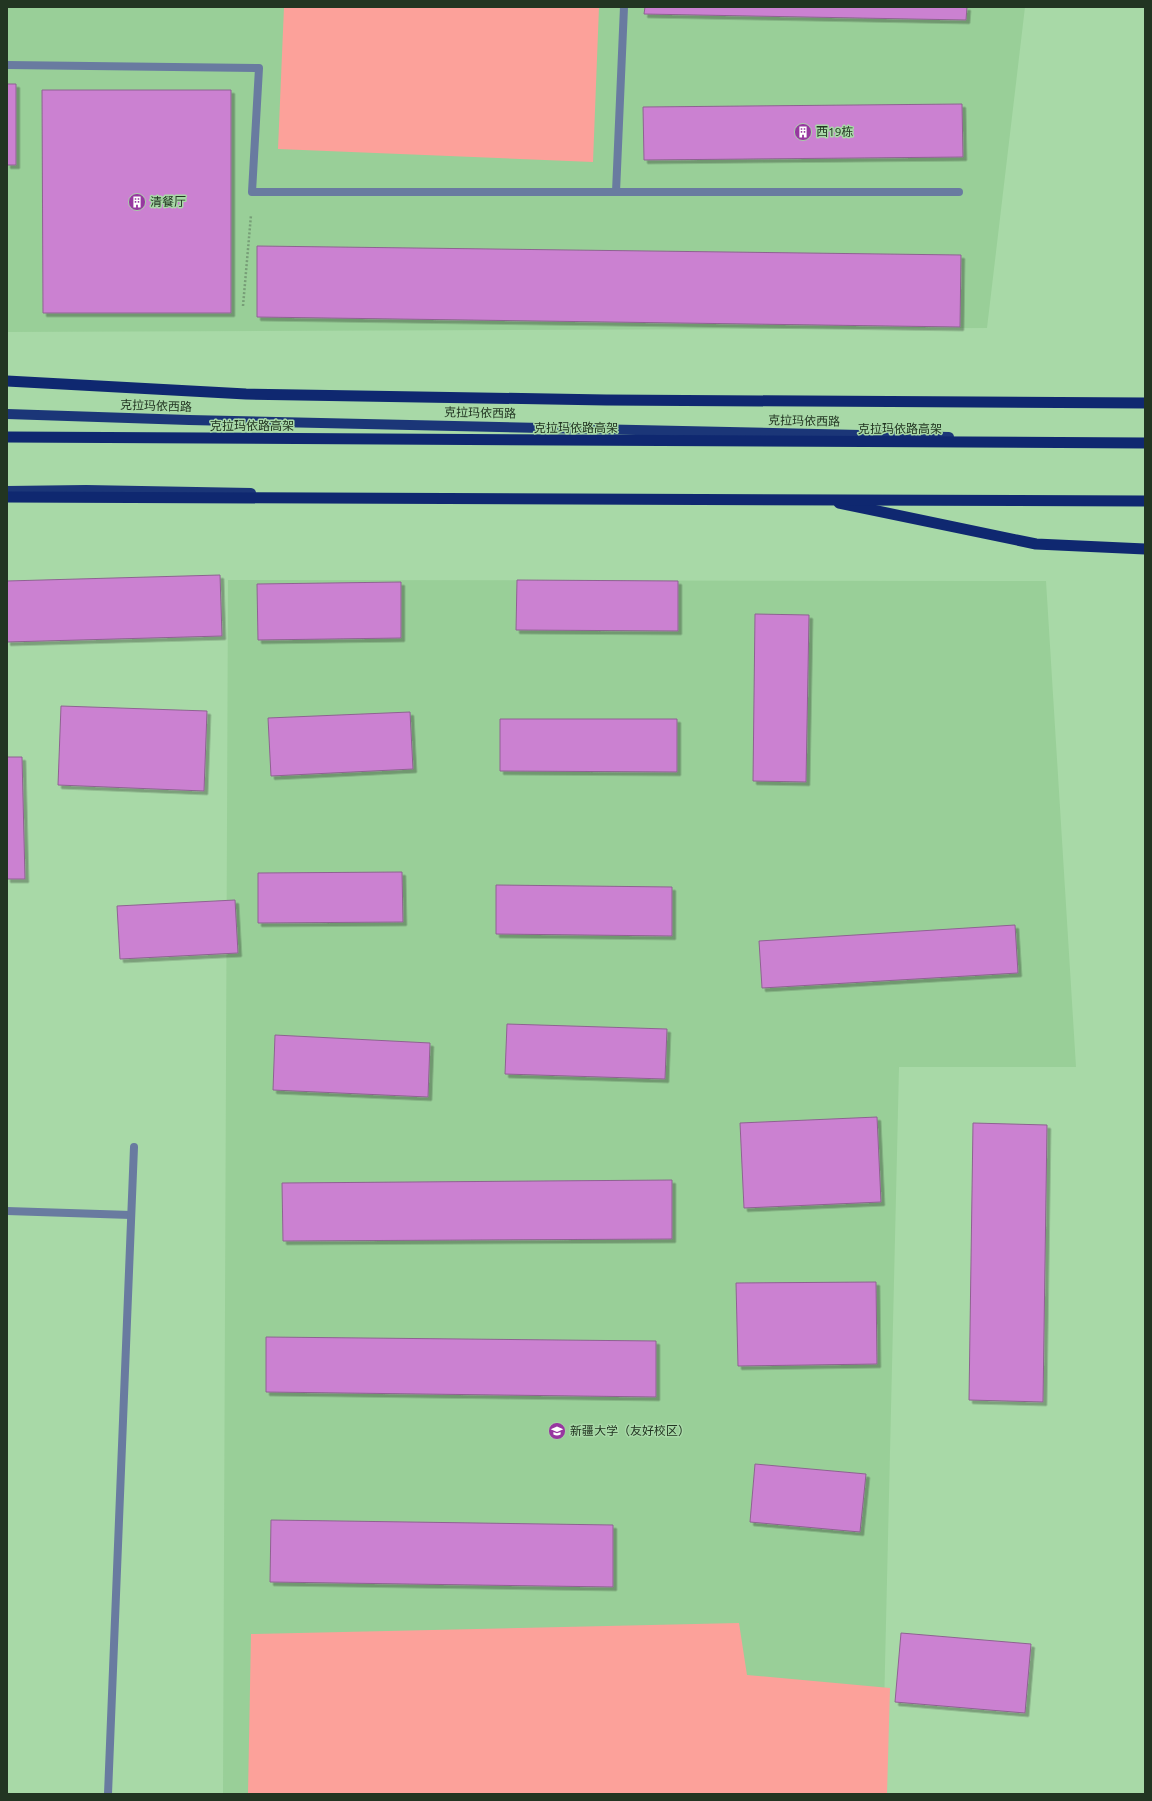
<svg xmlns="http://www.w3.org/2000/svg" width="1152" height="1801" font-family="Ubuntu,'Noto Sans SC',sans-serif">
<defs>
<filter id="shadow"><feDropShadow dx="3.5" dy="3.5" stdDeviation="0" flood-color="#0004"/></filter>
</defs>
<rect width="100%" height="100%" fill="#a8d9a7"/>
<path fill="#99cf98" d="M 7,7 L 1025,7 L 987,328 L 7,332 Z
M 228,580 L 1046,581 L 1076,1067 L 899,1067 L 882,1794 L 223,1794 Z"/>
<path fill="#fca19a" d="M 284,7 L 599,7 L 593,162 L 278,149 Z
M 739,1623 L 747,1675 L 890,1688 L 887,1794 L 248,1794 L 251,1634 Z"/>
<path fill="#cb81d1" stroke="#8e6391" filter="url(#shadow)" d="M 645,7 L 967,7 L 966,20 L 644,14 Z
M 7,84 L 16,84 L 16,165 L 7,165 Z
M 42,90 L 231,90 L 231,313 L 43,313 Z
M 962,104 L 963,157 L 644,160 L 643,107 Z
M 257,246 L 961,255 L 960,327 L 257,317 Z
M 220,575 L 222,636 L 7,642 L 7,581 Z
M 517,580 L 678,581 L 678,631 L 516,630 Z
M 401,582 L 401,638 L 258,640 L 257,584 Z
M 755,614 L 809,615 L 806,782 L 753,781 Z
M 61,706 L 207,711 L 204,791 L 58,785 Z
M 410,712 L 413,769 L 271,776 L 268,718 Z
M 500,719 L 677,719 L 677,772 L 500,771 Z
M 7,757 L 22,757 L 25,879 L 7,879 Z
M 402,872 L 403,922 L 258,923 L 258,873 Z
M 496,885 L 672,887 L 672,936 L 496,934 Z
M 235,900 L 238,953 L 120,959 L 117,906 Z
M 1015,925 L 1018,973 L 762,988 L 759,941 Z
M 507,1024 L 667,1029 L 665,1079 L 505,1074 Z
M 275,1035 L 430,1043 L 428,1097 L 273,1090 Z
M 877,1117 L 881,1202 L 744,1208 L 740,1123 Z
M 973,1123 L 1047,1125 L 1043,1402 L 969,1400 Z
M 672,1180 L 672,1239 L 283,1241 L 282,1183 Z
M 876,1282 L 877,1364 L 738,1366 L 736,1283 Z
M 266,1337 L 656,1341 L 656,1397 L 266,1392 Z
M 755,1464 L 866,1474 L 860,1532 L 750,1522 Z
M 271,1520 L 613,1525 L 613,1587 L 270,1582 Z
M 901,1633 L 1031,1644 L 1025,1713 L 895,1702 Z"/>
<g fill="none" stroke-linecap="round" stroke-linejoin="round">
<path stroke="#779e77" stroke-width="2.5" stroke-dasharray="2 2" stroke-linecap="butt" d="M 243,306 L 251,215"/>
<path stroke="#697ba0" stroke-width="8" d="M 7,1211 L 131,1215"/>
<path stroke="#697ba0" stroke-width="8" d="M 7,65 L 259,68 L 252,192 L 959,192
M 616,192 L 624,7
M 108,1794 L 134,1147"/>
<path stroke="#1b3678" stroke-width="10" d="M 7,414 L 189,420 L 949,437
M 7,491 L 86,490 L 251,493"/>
<path stroke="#0f2870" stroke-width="11" d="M 7,381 L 246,394 L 606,400 L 1145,403
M 7,437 L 1145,443
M 839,503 L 1036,544 L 1145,549"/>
<path stroke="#0f2870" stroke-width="11" d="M 7,497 L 1145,501"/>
</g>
<defs>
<g id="building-disc" transform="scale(0.9)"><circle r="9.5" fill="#9737a0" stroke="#a8d9a7"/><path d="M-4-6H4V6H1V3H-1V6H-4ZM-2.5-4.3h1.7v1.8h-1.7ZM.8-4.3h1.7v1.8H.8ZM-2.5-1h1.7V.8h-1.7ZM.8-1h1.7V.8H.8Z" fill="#fff"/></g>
<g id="school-disc" transform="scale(0.9)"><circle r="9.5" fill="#9737a0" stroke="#a8d9a7"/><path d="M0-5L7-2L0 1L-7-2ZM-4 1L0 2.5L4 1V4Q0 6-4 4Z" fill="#fff"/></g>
</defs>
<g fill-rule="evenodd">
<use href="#building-disc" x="803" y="132"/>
<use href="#building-disc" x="137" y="202"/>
<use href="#school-disc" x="557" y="1431"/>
</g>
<g text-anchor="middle" stroke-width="3" stroke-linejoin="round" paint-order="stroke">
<g font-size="12" fill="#223522" stroke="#a8d9a7" text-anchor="start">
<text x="816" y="136">西19栋</text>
<text x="150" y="206">清餐厅</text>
<text x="570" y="1435">新疆大学（友好校区）</text>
</g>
<g font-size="12" fill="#223522" stroke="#a8d9a7">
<text transform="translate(156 406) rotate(2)" y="4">克拉玛依西路</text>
<text transform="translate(480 413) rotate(1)" y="4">克拉玛依西路</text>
<text transform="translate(804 421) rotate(1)" y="4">克拉玛依西路</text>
<text x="252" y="430">克拉玛依路高架</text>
<text x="576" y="432">克拉玛依路高架</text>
<text x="900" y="433">克拉玛依路高架</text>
</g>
</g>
<rect width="1152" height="1801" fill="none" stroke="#223522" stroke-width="16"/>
</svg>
